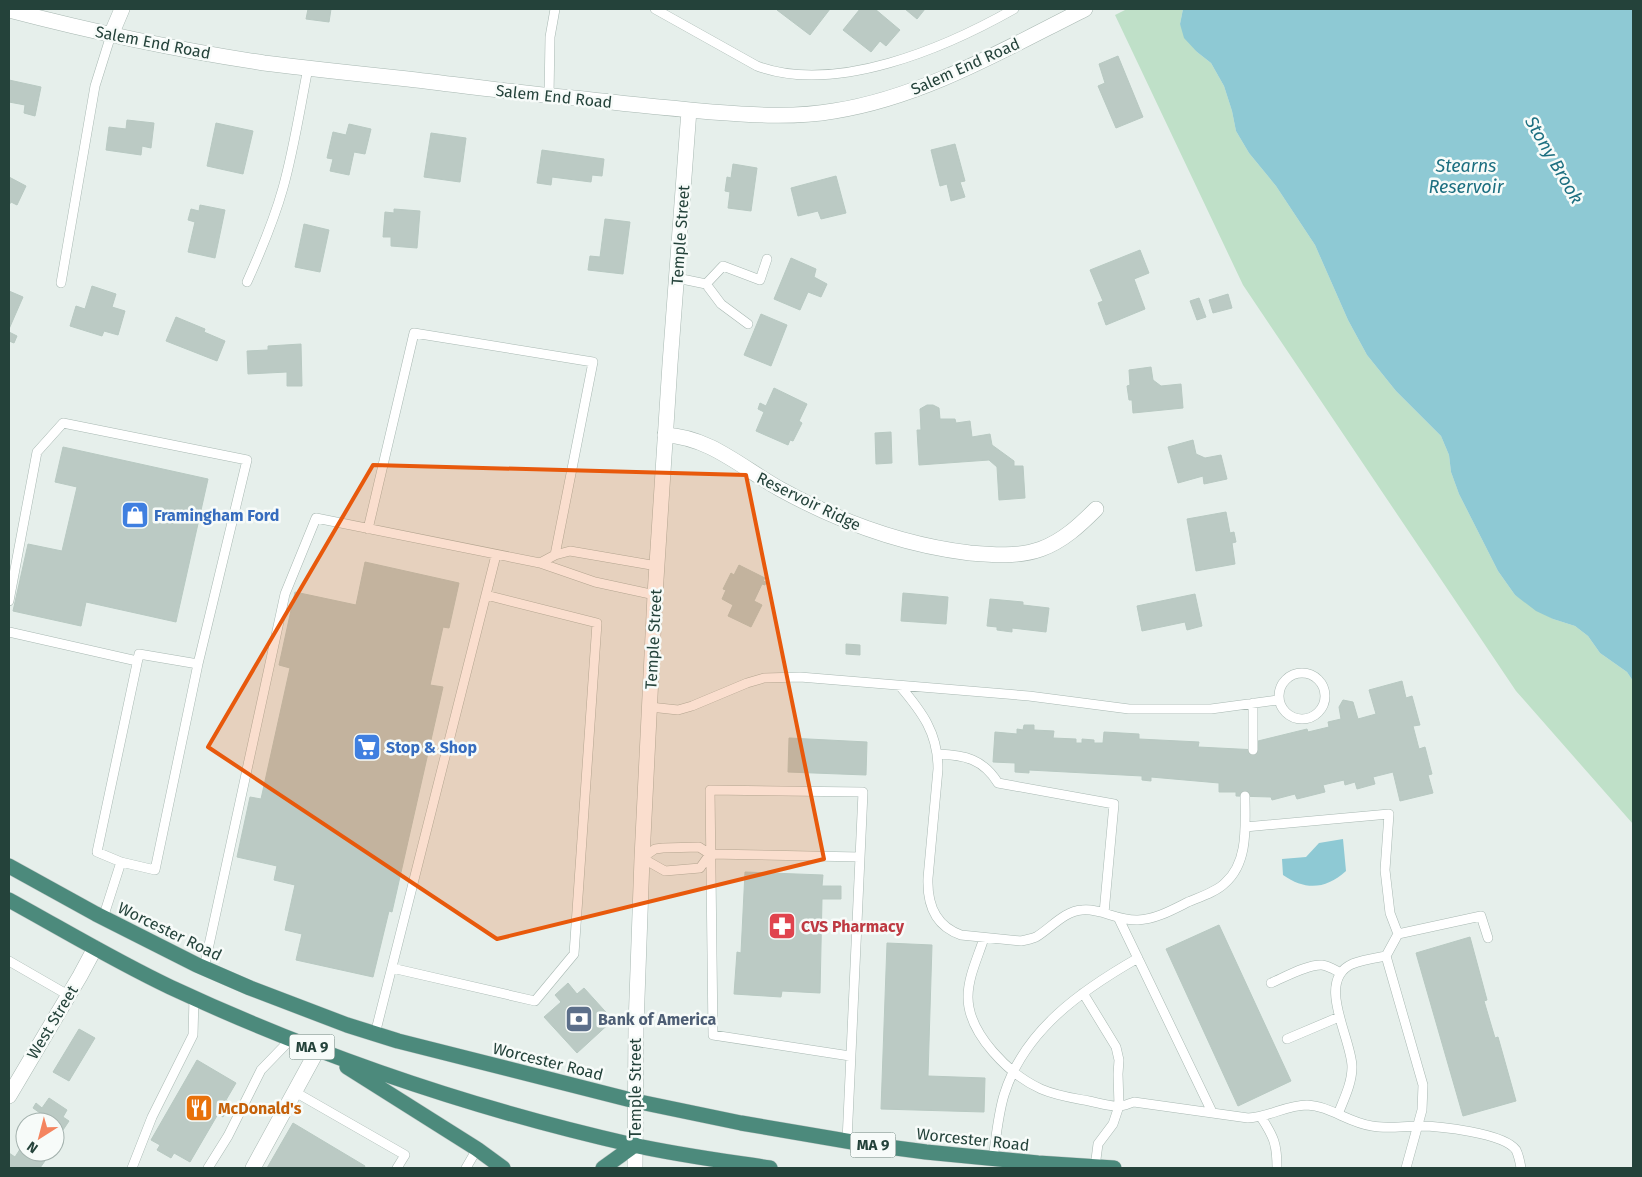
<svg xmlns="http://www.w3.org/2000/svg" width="1642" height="1177" font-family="'Fira Sans',sans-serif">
<rect width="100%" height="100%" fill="#e6efeb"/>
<path fill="#bfe0c8" d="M 1127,9 L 1183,9 L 1180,24 L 1197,52 L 1211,63 L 1224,86 L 1232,111 L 1236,131 L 1249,153 L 1276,186 L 1315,245 L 1348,320 L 1367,355 L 1396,391 L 1441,436 L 1449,455 L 1451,472 L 1459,494 L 1498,571 L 1515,595 L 1553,619 L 1575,626 L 1588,636 L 1600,653 L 1627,672 L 1633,681 L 1633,824 L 1516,691 L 1243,285 L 1115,15 Z"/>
<path fill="#8ec9d4" d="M 1183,9 L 1633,9 L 1633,681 L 1627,672 L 1600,653 L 1588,636 L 1575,626 L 1553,619 L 1536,611 L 1515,595 L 1498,571 L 1459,494 L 1451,472 L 1449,455 L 1441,436 L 1396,391 L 1367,355 L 1348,320 L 1315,245 L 1276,186 L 1249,153 L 1236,131 L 1232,111 L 1224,86 L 1211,63 L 1197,52 L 1184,38 L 1180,24 Z
M 1343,839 L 1346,871 C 1326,889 1306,891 1283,875 L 1282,859 L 1306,857 L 1319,843 Z"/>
<path fill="#bbcac4" stroke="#b8c9c2" d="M 308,9 L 331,9 L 329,22 L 306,19 Z
M 778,9 L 830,9 L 810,35 L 777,10 Z
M 860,9 L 875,9 L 900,30 L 886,46 L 880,41 L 871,52 L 843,30 Z
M 905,9 L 925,9 L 917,19 Z
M 1118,56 L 1143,117 L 1116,128 L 1098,86 L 1105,83 L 1099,64 Z
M 9,80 L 41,87 L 35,116 L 24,113 L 25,105 L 9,102 Z
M 127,120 L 154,123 L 151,148 L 142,146 L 141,155 L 106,150 L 109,127 L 126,129 Z
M 216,123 L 253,131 L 243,174 L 207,166 Z
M 349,124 L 371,129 L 365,154 L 354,152 L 349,175 L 330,171 L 333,159 L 327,158 L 333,132 L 346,135 Z
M 431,133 L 466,138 L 460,182 L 424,177 Z
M 955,144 L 965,181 L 960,182 L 965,197 L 951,201 L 947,184 L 940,186 L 931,150 Z
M 542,150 L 604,159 L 602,176 L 592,175 L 591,182 L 552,177 L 551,185 L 537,183 Z
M 733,164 L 757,168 L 751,211 L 728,208 L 730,192 L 725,191 L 727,177 L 731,178 Z
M 836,176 L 846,213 L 821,219 L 818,211 L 798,216 L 791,188 Z
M 9,177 L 26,186 L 17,205 L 11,202 L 9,205 Z
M 200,205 L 225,210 L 215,258 L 188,252 L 195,222 L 188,220 L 191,209 L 199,211 Z
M 394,209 L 420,211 L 417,248 L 391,246 L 391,237 L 383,237 L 385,212 L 394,213 Z
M 605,219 L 630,222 L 623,274 L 588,270 L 590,256 L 600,257 Z
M 304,224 L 329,230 L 320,272 L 295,267 Z
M 1140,250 L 1149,273 L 1134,279 L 1145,309 L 1106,325 L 1098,303 L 1103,301 L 1090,270 Z
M 791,258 L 816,269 L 814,277 L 827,284 L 821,297 L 808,292 L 800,310 L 774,299 Z
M 92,286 L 116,294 L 112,307 L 125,311 L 118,335 L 104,331 L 102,336 L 70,326 L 76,306 L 85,309 Z
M 9,291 L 23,297 L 9,329 Z
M 1228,294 L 1232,308 L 1213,313 L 1209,300 Z
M 1199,298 L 1206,317 L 1197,320 L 1190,301 Z
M 761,314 L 787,325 L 771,366 L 744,355 Z
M 176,317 L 205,329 L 204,332 L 225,341 L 217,361 L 166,341 Z
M 9,332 L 17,336 L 14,343 L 9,341 Z
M 301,344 L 302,386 L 287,386 L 287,372 L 248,374 L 247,351 L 268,350 L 268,346 Z
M 1151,367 L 1153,380 L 1161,386 L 1181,384 L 1183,408 L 1133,413 L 1132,400 L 1129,400 L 1127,386 L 1130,385 L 1129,370 Z
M 774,388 L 807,404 L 799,421 L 802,423 L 793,441 L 790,440 L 788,445 L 756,431 L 764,412 L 758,409 L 760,403 L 766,406 Z
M 927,405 L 933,405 L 939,408 L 940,419 L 955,419 L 956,423 L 970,421 L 972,437 L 990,434 L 992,445 L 1014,461 L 1014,466 L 1023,466 L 1025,498 L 999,500 L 997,467 L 989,460 L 919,465 L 917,430 L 921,430 L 920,409 Z
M 891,432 L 892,463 L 876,464 L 875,433 Z
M 1193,440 L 1196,454 L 1205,458 L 1221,455 L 1227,479 L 1204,484 L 1203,476 L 1178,483 L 1168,447 Z
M 63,447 L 208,479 L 176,622 L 86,602 L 81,626 L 13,611 L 28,544 L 62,551 L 77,487 L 55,482 Z
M 1226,512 L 1230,533 L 1234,532 L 1236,542 L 1232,543 L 1235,564 L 1196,571 L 1187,519 Z
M 365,562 L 459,583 L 449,628 L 443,627 L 430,685 L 443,687 L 392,912 L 389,911 L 373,977 L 296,960 L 302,934 L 285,930 L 295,885 L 274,880 L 277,866 L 237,857 L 250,797 L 261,799 L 290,668 L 279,665 L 295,592 L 356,605 Z
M 739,565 L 765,578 L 763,581 L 766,582 L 765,585 L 762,584 L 754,601 L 762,605 L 751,627 L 728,616 L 733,605 L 722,599 L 726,590 L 723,589 L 731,573 L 734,575 Z
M 903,593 L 948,597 L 946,624 L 901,621 Z
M 1195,594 L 1202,626 L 1187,630 L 1185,622 L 1142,631 L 1137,606 Z
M 990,599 L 1023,602 L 1023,605 L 1049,608 L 1046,632 L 1012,628 L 1012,632 L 997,630 L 997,627 L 987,626 Z
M 846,644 L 860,645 L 860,655 L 846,654 Z
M 1402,681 L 1406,698 L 1412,696 L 1420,725 L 1413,726 L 1419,749 L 1425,747 L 1432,774 L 1428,775 L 1433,793 L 1400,801 L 1393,772 L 1373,777 L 1375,784 L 1357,789 L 1355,782 L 1345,785 L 1344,780 L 1323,785 L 1325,792 L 1297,799 L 1295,794 L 1272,800 L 1271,797 L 1236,796 L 1236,792 L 1219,792 L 1219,783 L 1151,777 L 1151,781 L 1142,780 L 1142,776 L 1029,770 L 1029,773 L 1015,772 L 1015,763 L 993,762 L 995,732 L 1017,734 L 1017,729 L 1023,730 L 1024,725 L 1034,725 L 1034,730 L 1054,731 L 1053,738 L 1076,739 L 1076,743 L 1082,743 L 1082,739 L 1094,740 L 1094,743 L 1103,743 L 1104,732 L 1139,734 L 1139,739 L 1199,742 L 1198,747 L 1258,750 L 1258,741 L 1307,729 L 1308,732 L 1329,727 L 1328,722 L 1341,719 L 1339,707 L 1343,700 L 1353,702 L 1358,719 L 1376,714 L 1369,690 Z
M 789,738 L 867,742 L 866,775 L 788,772 Z
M 745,872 L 823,875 L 822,886 L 841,886 L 841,899 L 822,899 L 820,993 L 782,991 L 781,997 L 734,994 L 737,952 L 741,953 Z
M 1219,925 L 1291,1081 L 1238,1106 L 1166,949 Z
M 1470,937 L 1487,1000 L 1484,1001 L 1495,1038 L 1498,1037 L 1516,1101 L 1463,1116 L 1416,953 Z
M 887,943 L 932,945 L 928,1076 L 985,1078 L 984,1112 L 881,1109 Z
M 568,983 L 577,994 L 584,988 L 613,1020 L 577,1053 L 544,1017 L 561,1002 L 555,995 Z
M 79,1029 L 95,1038 L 69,1081 L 53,1072 Z
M 197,1060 L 236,1083 L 226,1100 L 231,1103 L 223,1117 L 218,1114 L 190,1162 L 174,1153 L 171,1158 L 157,1150 L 160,1145 L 151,1140 Z
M 49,1098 L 67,1110 L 63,1117 L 69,1121 L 57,1139 L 55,1138 L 55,1122 L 34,1122 L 40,1113 L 33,1108 L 36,1103 L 42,1108 Z
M 293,1123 L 365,1166 L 364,1168 L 267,1168 Z
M 24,1143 L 25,1144 L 25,1152 L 38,1152 L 47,1158 L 40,1168 L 9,1168 L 9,1153 L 15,1157 Z"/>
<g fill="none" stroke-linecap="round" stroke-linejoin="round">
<g stroke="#a8b8b2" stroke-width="10">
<path id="service" d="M 655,9 L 757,66 C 836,95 945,48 1014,9
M 549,96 L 550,37 L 555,9
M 677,278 L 706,284 L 723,266 L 760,280 L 767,259
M 247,282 C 261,251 274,220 283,188 C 294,149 300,108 308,68
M 61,283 L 95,86 L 111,35
M 706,284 L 721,304 L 748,324
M 368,529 L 414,333 L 593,362 L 555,555
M 540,563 L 555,555 L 570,551 L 657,566
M 9,601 L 37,452 L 63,423 L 247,460 L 198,664 L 155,870 L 121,862 L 103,918
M 9,632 L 137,661
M1279 696a23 23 0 1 1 46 0a23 23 0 1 1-46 0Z
M 900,686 C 922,712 938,733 938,769 L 928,878 C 927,904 935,926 961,935 L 1021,941 C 1026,940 1031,939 1036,937 C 1051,928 1064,911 1082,910 C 1101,908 1117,921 1138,920 C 1156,919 1172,910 1188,902 C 1200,897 1216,892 1225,883 C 1249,862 1245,825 1245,796
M 650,707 L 678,710 L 692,706 L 747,683 L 764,678 L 800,677 L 1029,696 L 1129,709 L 1211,709 L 1278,700
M 1253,750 L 1253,703
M 938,754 C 965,755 983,759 998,783 L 1114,804 L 1104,913
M 1245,827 L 1389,814 L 1385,870 L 1390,913 L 1398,934
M 710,854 L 700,868 L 665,871 L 642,858 L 655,849 L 663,848 L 699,847 L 710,854 L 860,857
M 121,862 L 97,852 L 139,654 L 198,664
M 1119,919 L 1212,1112
M 984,938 C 978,957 968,977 968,997 C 968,1034 1010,1075 1041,1089 C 1057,1096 1073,1098 1089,1101 C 1099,1103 1110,1107 1120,1106 C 1124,1106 1130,1103 1134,1102 L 1248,1118 C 1270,1117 1286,1105 1307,1105 C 1330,1106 1349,1123 1372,1126 C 1387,1129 1403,1126 1418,1126 C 1439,1126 1504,1133 1516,1150 C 1519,1156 1520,1162 1521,1168
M 9,961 L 68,995
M 204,968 L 285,594 L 316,518 L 540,563 L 595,582 L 655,595
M 392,968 L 535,1001 L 574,954 L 597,623 L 486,595
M 1271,983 C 1285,977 1308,964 1322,965 C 1329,966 1335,970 1341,973
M 1083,993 L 1116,1047 L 1119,1060 L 1118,1074 L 1119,1106 L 1113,1124 L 1098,1144 L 1095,1167
M 375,1034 L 496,555
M 1287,1039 L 1339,1017
M 295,1092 L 405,1155 L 397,1168
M 1338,1114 C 1344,1099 1352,1083 1352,1067 C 1352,1039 1315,981 1352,964 C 1362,960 1375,958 1386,956
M 1261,1117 C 1274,1137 1277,1144 1277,1168
M 847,1141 L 863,792 L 710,790 L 713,1035 L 850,1056
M 993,1159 C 996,1138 998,1115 1004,1095 C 1024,1030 1082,990 1138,958
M 132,1168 L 152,1117 L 193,1035 L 194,998
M 208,1168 L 228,1136 L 261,1070 L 291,1039
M 466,1168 L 477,1149
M 1406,1168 L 1422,1110 L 1423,1085 L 1386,956 L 1398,934 L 1481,916 L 1488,938"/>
</g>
<g stroke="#a8b8b2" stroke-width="16">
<path id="minor" d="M 111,35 L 122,9
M 665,435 C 710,437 742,468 780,489 C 840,522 903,545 970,553 C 993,555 1019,557 1041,549 C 1063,541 1080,525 1096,509
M 9,1096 L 80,976 L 95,948
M 253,1168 L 318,1049"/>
</g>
<g stroke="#a8b8b2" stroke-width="16">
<path id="tertiary" d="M 9,10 C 93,32 178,50 264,63 C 312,69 360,74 408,79 C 467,86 526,94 584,99 C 627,104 669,108 712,112 C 752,115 794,118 834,111 C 923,97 1005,49 1085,9
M 635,1168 L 636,1026 L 642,858 L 655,595 L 670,364 L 689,110"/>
</g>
<g stroke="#c2cac8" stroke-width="16">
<path id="trunk" d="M 9,866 L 96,914 L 197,965 L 250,988 L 347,1025 L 398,1041 L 635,1101 L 741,1123 L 858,1143 L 926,1152 L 1038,1163 L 1114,1168
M 9,900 C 62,929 115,961 170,987 C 318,1056 474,1109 633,1145 C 678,1155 724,1161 770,1168
M 347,1067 L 477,1149 L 503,1168
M 603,1168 L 635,1145"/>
</g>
<use href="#service" stroke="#fff" stroke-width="9"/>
<use href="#minor" stroke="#fff" stroke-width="15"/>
<use href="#tertiary" stroke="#fff" stroke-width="15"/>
<use href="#trunk" stroke="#4c8a7c" stroke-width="15"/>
</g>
<path fill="#e8590c" fill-opacity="0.2" stroke="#e8590c" stroke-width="4" stroke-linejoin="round" d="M 373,465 L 746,475 L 824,859 L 497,939 L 208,747 Z"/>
<defs>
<g id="shop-square" transform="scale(1.4375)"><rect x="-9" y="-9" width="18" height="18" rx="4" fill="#3f7fe0" stroke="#f7fbf9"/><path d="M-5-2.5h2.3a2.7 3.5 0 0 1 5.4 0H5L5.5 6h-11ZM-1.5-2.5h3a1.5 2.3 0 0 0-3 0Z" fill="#fff"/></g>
<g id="supermarket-square" transform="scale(1.4375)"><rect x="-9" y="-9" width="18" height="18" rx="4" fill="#3f7fe0" stroke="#f7fbf9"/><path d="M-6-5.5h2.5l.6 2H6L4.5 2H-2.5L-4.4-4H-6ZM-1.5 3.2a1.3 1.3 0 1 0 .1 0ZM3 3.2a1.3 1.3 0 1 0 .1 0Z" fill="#fff"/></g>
<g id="pharmacy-square" transform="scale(1.4375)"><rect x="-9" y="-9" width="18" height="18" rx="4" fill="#e0444e" stroke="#f7fbf9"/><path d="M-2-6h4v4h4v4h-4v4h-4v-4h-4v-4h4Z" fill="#fff"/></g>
<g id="bank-square" transform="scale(1.4375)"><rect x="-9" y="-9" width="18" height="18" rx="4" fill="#5c6f8a" stroke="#f7fbf9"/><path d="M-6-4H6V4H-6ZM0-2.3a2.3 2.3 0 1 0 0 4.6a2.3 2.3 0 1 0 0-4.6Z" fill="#fff"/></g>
<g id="restaurant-square" transform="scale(1.4375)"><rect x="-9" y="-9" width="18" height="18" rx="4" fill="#e8710a" stroke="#f7fbf9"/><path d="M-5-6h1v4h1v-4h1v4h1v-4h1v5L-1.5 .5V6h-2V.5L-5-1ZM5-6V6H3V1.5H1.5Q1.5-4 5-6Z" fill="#fff"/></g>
</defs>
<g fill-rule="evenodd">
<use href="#shop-square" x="135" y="515"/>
<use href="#supermarket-square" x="367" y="747"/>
<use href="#pharmacy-square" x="782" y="926"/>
<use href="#bank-square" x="579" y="1019"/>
<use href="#restaurant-square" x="199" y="1108"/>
</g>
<g text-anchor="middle" stroke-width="5" stroke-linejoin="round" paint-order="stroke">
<g fill="#f7fbf9" stroke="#637a73" stroke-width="1">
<rect x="289.5" y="1034.5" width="45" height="25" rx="4"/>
<rect x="850.5" y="1132.5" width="45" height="25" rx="4"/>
</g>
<g font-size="15" font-weight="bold" fill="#24423a">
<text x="312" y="1052">MA 9</text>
<text x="873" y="1150">MA 9</text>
</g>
<g font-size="16" fill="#24423a" stroke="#f7fbf9">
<text transform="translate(153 42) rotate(11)" y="6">Salem End Road</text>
<text transform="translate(965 66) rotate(-24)" y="6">Salem End Road</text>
<text transform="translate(554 96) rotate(6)" y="6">Salem End Road</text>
<text transform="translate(680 235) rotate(-86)" y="6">Temple Street</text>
<text transform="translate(809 501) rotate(26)" y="6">Reservoir Ridge</text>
<text transform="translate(653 639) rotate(-87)" y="6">Temple Street</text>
<text transform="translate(170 931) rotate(26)" y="6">Worcester Road</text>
<text transform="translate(52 1022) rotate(-59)" y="6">West Street</text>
<text transform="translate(548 1061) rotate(14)" y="6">Worcester Road</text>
<text transform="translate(635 1088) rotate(-90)" y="6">Temple Street</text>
<text transform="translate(973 1139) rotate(6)" y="6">Worcester Road</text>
</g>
<g font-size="16" font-weight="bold" fill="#366cbe" stroke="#f7fbf9" text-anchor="start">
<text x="154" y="521">Framingham Ford</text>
<text x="386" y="753">Stop &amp; Shop</text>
</g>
<g font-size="16" font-weight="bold" fill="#be3a42" stroke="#f7fbf9" text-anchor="start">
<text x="801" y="932">CVS Pharmacy</text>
</g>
<g font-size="16" font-weight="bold" fill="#4e5e75" stroke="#f7fbf9" text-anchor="start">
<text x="598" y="1025">Bank of America</text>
</g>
<g font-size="16" font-weight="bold" fill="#c56008" stroke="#f7fbf9" text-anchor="start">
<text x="218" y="1114">McDonald's</text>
</g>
<g font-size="18" font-style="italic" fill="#1c6f80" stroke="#f7fbf9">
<text transform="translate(1554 160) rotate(60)" y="6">Stony Brook</text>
<text x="1466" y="172">Stearns<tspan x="1466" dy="21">Reservoir</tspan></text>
</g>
</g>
<rect width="1642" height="1177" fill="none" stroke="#24423a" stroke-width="20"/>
<g transform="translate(40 1137) rotate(216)"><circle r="24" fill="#f7fbf9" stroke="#a3b1ad"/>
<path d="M0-4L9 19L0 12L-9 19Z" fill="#f4845f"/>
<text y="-8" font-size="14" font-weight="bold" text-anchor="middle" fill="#24423a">N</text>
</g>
</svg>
